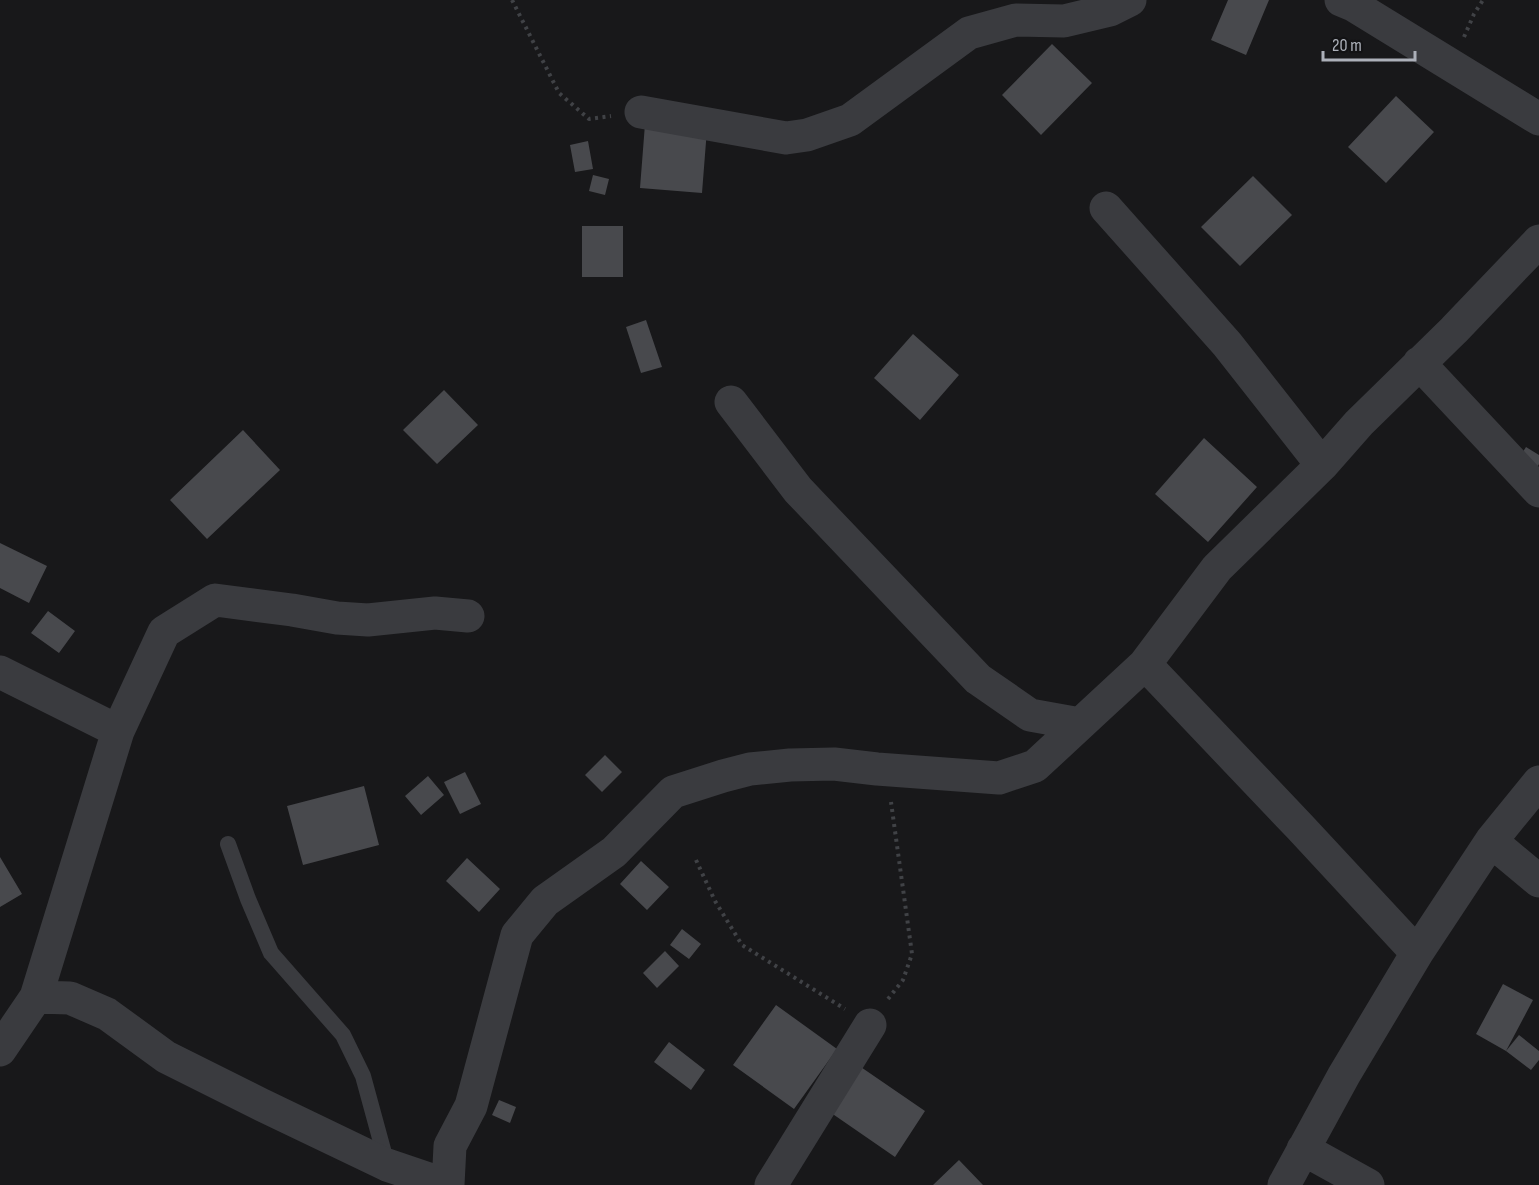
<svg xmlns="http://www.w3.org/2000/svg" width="1539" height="1185" font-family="'Sofia Sans Condensed',sans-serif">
<rect width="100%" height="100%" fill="#18181a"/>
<path fill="#48494d" d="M 1228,0 L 1269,0 L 1246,55 L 1211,40 Z
M 1052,44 L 1092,83 L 1041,135 L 1002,95 Z
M 1396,96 L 1434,132 L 1386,183 L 1348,147 Z
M 645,124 L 707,129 L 702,193 L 640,188 Z
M 588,141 L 593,169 L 575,172 L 570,145 Z
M 593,175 L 609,179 L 605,195 L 589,191 Z
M 1253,176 L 1292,215 L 1240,266 L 1201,227 Z
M 582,226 L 623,226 L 623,277 L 582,277 Z
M 646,320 L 662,367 L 641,373 L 626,327 Z
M 913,334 L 959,375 L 920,420 L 874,378 Z
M 444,390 L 478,425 L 437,464 L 403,430 Z
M 243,430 L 280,470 L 207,539 L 170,500 Z
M 1204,438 L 1257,487 L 1208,542 L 1155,494 Z
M 1526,447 L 1539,455 L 1539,464 L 1537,468 L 1519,458 Z
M 0,543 L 47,566 L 29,603 L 0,588 Z
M 48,611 L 75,631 L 59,653 L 31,633 Z
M 605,755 L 622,772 L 602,792 L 585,775 Z
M 465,772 L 481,804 L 460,814 L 444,782 Z
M 428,776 L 444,795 L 421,815 L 405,796 Z
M 364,786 L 379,845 L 303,865 L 287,806 Z
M 0,857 L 22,894 L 0,907 Z
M 467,858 L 500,889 L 479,912 L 446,881 Z
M 641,861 L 669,887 L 647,910 L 620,884 Z
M 682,929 L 701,944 L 689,959 L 670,945 Z
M 665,951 L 679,966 L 657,988 L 643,973 Z
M 1503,984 L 1533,1000 L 1506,1051 L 1519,1035 L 1539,1051 L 1539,1060 L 1531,1070 L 1506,1051 L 1476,1034 Z
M 776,1005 L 837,1049 L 794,1109 L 733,1065 Z
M 669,1042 L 705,1070 L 691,1090 L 654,1062 Z
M 855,1063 L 925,1111 L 895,1157 L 824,1108 Z
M 499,1100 L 516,1107 L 510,1123 L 492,1115 Z
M 959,1160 L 983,1185 L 933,1185 Z"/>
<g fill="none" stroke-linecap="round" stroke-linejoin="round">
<path stroke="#404246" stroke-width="4" stroke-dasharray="3 4.5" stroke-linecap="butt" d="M 512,0 L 559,93 L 589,119 L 611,116
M 1464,37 L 1474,14 L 1483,0
M 696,860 L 715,901 L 742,945 L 845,1009
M 888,999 L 903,980 L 912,954 L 891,802"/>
<path stroke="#3a3b3f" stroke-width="16" d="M 228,844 L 248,899 L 271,953 L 343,1035 L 363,1076 L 387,1164"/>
<path stroke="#3a3b3f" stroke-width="33" d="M 1341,0 L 1353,5 L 1539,119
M 641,112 L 786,138 L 807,135 L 850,120 L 969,33 L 1016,20 L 1064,21 L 1110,10 L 1130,0
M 1106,208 L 1227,344 L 1322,465
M 1419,363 L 1539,491
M 731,402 L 798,490 L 978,679 L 1030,715 L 1080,724
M 1145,664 L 1300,827 L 1417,953
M 0,672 L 118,731
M 1491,841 L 1539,881
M 36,997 L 118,731 L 164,632 L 215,600 L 292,610 L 337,618 L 368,620 L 435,613 L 468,616
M 0,1050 L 36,997 L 70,998 L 107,1014 L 166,1057 L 260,1104 L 387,1165 L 446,1185
M 1303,1149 L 1368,1185
M 448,1185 L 450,1146 L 471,1106 L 517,935 L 545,901 L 614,852 L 673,792 L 723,776 L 750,769 L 790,765 L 834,764 L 877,769 L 999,778 L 1035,766 L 1145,664 L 1217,568 L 1322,465 L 1359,423 L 1454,330 L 1539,241
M 771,1185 L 870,1025
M 1284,1185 L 1344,1075 L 1417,953 L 1491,841 L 1539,782"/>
</g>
<path d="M1323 51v9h92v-9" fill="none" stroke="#acb0b9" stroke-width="3"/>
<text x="1332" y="51" font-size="18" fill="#acb0b9" stroke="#131315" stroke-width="4.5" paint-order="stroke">20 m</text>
</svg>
